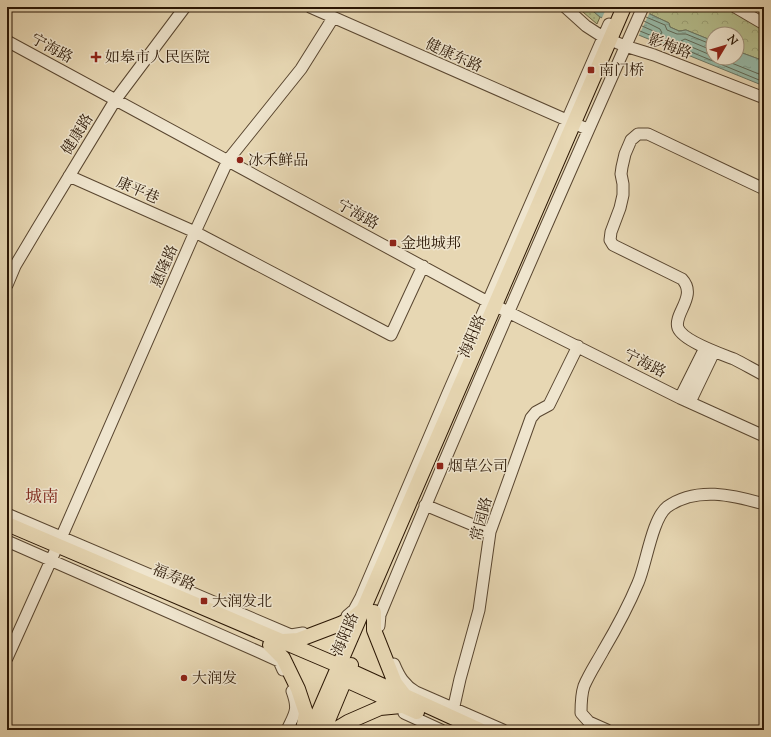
<svg xmlns="http://www.w3.org/2000/svg" width="771" height="737" font-family="'Sorts Mill Goudy','Noto Serif SC',serif">
<defs>
<pattern id="forest-crowns" width="20" height="18" patternUnits="userSpaceOnUse"><rect width="20" height="18" fill="#b5be8d"/><path d="M2 6a3 3 0 1 1 6 0M12 15a3 3 0 1 1 6 0" fill="none" stroke="#9ca378"/></pattern>
<pattern id="park-dots" width="8" height="8" patternUnits="userSpaceOnUse"><rect width="8" height="8" fill="#b5be8d"/><path d="M2 2h.1M6 6h.1" fill="none" stroke="#9ca378" stroke-width="1.8" stroke-linecap="round"/></pattern>
<pattern id="water-ripples" width="26" height="14" patternUnits="userSpaceOnUse"><rect width="26" height="14" fill="#97baa8"/><path d="M2 4q2-2 4 0t4 0M15 11q2-2 4 0t4 0" fill="none" stroke="#829f8f"/></pattern>
</defs>
<rect width="100%" height="100%" fill="#e7d7b3"/>
<filter id="stains"><feTurbulence type="fractalNoise" baseFrequency=".005" numOctaves="4"/><feColorMatrix values="0 0 0 0 .2 0 0 0 0 .09 0 0 0 0 .02 0 0 0 .5 -.17"/></filter>
<radialGradient id="worn" r=".72"><stop offset=".6" stop-color="#630" stop-opacity="0"/><stop offset="1" stop-color="#630" stop-opacity=".3"/></radialGradient>
<path fill="url(#forest-crowns)" stroke="#706a48" d="M 647,7 L 729,7 L 764,31 L 764,61 L 737,51 L 737,34 L 713,34 L 713,41 L 686,30 L 679,31 L 670,27 L 669,23 L 650,14 Z"/>
<path fill="url(#park-dots)" stroke="#706a48" d="M 577,7 L 588,7 L 600,17 L 597,24 Z"/>
<path fill="url(#water-ripples)" stroke="#6b7866" d="M 588,7 L 635,7 L 669,23 L 670,27 L 679,31 L 686,30 L 713,41 L 713,58 L 737,58 L 737,51 L 764,61 L 764,86 L 641,36 L 600,17 Z"/>
<path fill="#e7d7b3" d="M 607,7 L 640,7 L 650,12 L 638,37 L 601,20 Z"/>
<g fill="none" stroke-linecap="round" stroke-linejoin="round">
<path stroke="#606856" stroke-width="1" d="M 646,17 L 665,25 L 667,30 L 677,34 L 686,34 L 713,45
M 642,26 L 660,34 L 662,33 L 660,29 L 644,21
M 640,31 L 764,82
M 713,50 L 709,49 L 685,39 L 681,41 L 682,43 L 713,56
M 719,58 L 764,76"/>
<g stroke="#594630" stroke-width="13">
<path id="minor" d="M 310,7 L 587,129
M 565,7 L 586,26 L 603,37 L 625,46 L 654,55 L 764,98
M 735,7 L 764,24
M 7,41 L 488,302 L 680,398 L 764,436
M 69,176 L 195,232 L 391,335 L 423,266
M 764,189 L 648,134 L 638,134 L 631,140 L 625,154 L 622,167 L 621,174 L 623,184 L 623,195 L 620,208 L 611,232 L 610,240 L 613,245 L 682,279 C 698,296 673,314 678,328 C 683,341 721,354 734,359 C 744,364 754,370 764,375
M 7,285 L 15,266 L 37,229 L 116,99 L 185,7
M 680,398 L 705,348
M 690,402 L 714,352
M 425,505 L 490,532
M 7,514 L 291,635 L 303,633
M 7,541 L 257,651 L 279,661 L 283,670
M 347,616 L 354,610 L 361,597 L 448,393 L 609,24
M 379,626 L 380,615 C 464,411 553,209 643,7
M 7,658 L 61,538 L 195,232 L 228,160 L 301,69 L 333,18
M 394,664 C 399,676 404,685 416,692 L 503,730
M 404,713 L 441,730
M 452,715 L 460,679 L 479,610 L 490,532 L 531,418 L 536,412 L 549,405 L 578,346
M 287,730 C 295,713 299,710 292,691
M 607,730 L 589,722 L 581,713 C 581,704 581,695 584,686 C 589,674 597,662 603,651 C 616,629 628,607 638,583 C 646,565 652,519 667,507 C 696,486 733,495 764,504"/>
</g>
<g stroke="#2a1604" stroke-width="16">
<path id="major" d="M 7,524 L 340,666 L 480,730
M 374,612 L 374,630 L 395,683 L 405,696
M 283,641 L 298,640 L 340,624 L 353,618 L 364,609
M 270,645 L 283,658 L 298,689 L 306,713 L 303,730
M 337,676 L 417,712
M 311,730 L 624,7
M 324,730 L 351,665
M 335,730 L 348,722 L 380,708 L 401,706"/>
</g>
<use href="#minor" stroke="#efe5ce" stroke-width="11"/>
<use href="#major" stroke="#e7d7b3" stroke-width="14"/>
</g>
<g fill="#8f2418" stroke="#efe5ce" stroke-width="1.5">
<path d="M94 51h4v4h4v4h-4v4h-4v-4h-4v-4h4z"/>
<rect x="587" y="66" width="8" height="8" rx="2"/>
<circle cx="240" cy="160" r="4"/>
<rect x="389" y="239" width="8" height="8" rx="2"/>
<rect x="436" y="462" width="8" height="8" rx="2"/>
<rect x="200" y="597" width="8" height="8" rx="2"/>
<circle cx="184" cy="678" r="4"/>
</g>
<g text-anchor="middle" stroke-width="3" stroke-linejoin="round" paint-order="stroke">
<g font-size="15" fill="#2a1604" stroke="#efe5ce">
<text transform="translate(670 46) rotate(20)" y="5">影梅路</text>
<text transform="translate(52 48) rotate(28)" y="5">宁海路</text>
<text transform="translate(454 55) rotate(24)" y="5">健康东路</text>
<text transform="translate(77 134) rotate(-58)" y="5">健康路</text>
<text transform="translate(138 190) rotate(24)" y="5">康平巷</text>
<text transform="translate(358 214) rotate(29)" y="5">宁海路</text>
<text transform="translate(164 266) rotate(-66)" y="5">惠隆路</text>
<text transform="translate(472 336) rotate(-67)" y="5">海阳路</text>
<text transform="translate(645 363) rotate(27)" y="5">宁海路</text>
<text transform="translate(481 519) rotate(-75)" y="5">常园路</text>
<text transform="translate(174 577) rotate(23)" y="5">福寿路</text>
<text transform="translate(345 634) rotate(-67)" y="5">海阳路</text>
</g>
<g font-size="15" fill="#2a1604" stroke="#efe5ce" text-anchor="start">
<text x="105" y="62">如皋市人民医院</text>
<text x="599" y="75">南门桥</text>
<text x="248" y="165">冰禾鲜品</text>
<text x="401" y="248">金地城邦</text>
<text x="448" y="471">烟草公司</text>
<text x="212" y="606">大润发北</text>
<text x="192" y="683">大润发</text>
</g>
<g font-size="17" fill="#7a1f14" stroke="#efe5ce">
<text x="42" y="502">城南</text>
</g>
</g>
<rect width="771" height="737" fill="none" stroke="#e7d7b3" stroke-width="24"/>
<rect x="8" y="8" width="755" height="721" fill="none" stroke="#2a1604" stroke-width="2"/>
<rect x="12" y="12" width="747" height="713" fill="none" stroke="#2a1604"/>
<g transform="translate(725 46) rotate(52)"><circle r="19" fill="#efe5ce" stroke="#a0927d"/>
<path d="M0-3L7 15L0 10L-7 15Z" fill="#8f2418"/>
<text y="-6" font-size="11" font-weight="bold" text-anchor="middle" fill="#2a1604">N</text>
</g>
<rect width="100%" height="100%" filter="url(#stains)"/>
<rect width="100%" height="100%" fill="url(#worn)"/>
</svg>
